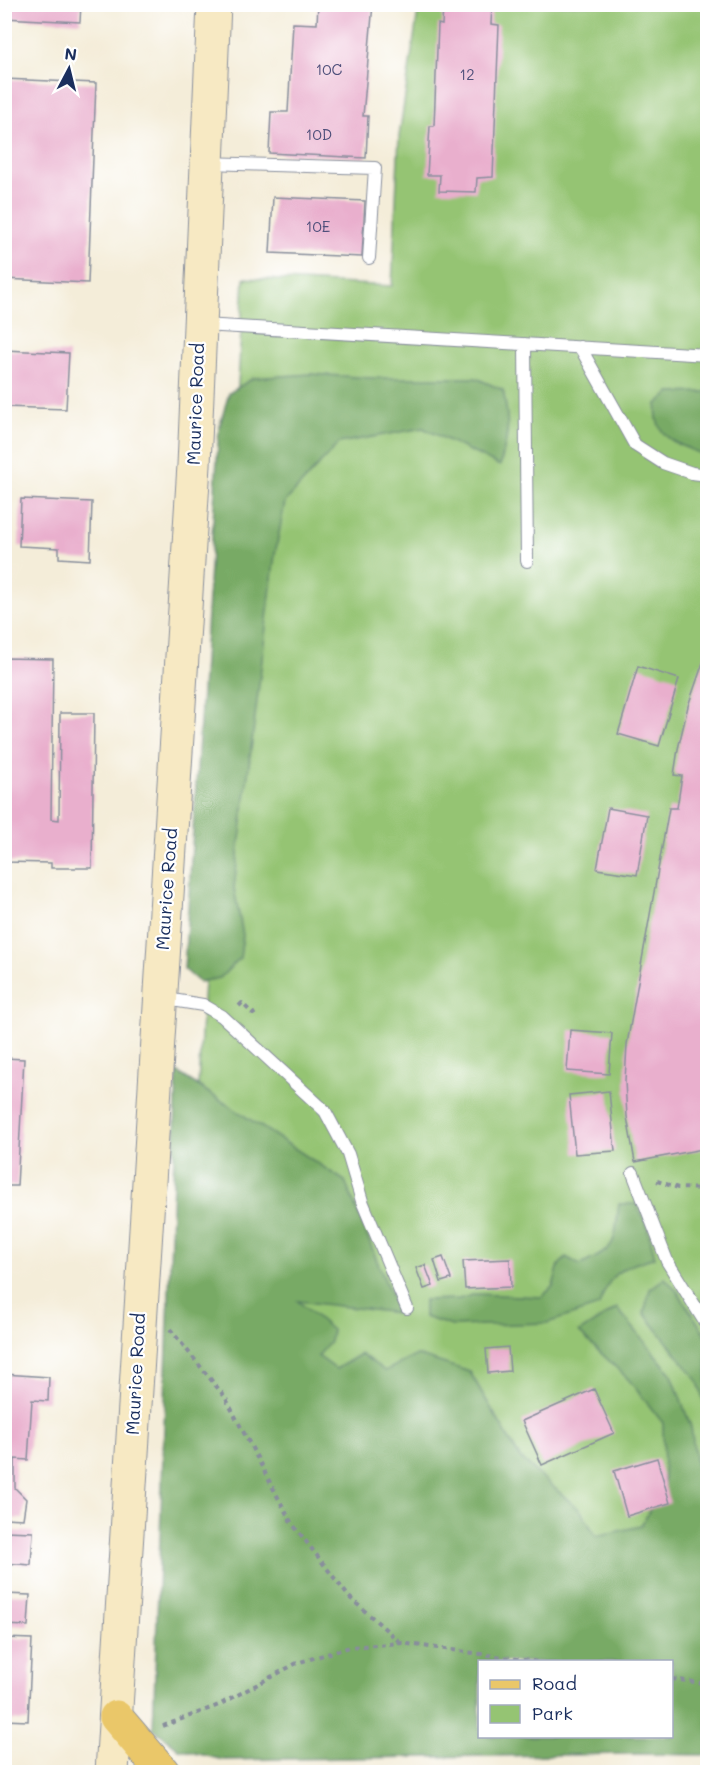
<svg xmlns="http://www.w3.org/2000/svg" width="712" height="1777" font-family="Mali,sans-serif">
<rect width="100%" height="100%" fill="#fff"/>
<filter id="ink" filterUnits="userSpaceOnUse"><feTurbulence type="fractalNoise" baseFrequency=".0167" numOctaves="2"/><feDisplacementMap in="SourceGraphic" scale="12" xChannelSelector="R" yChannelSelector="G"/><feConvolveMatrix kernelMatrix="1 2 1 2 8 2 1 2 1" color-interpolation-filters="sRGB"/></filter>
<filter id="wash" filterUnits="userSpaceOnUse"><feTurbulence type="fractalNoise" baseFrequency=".008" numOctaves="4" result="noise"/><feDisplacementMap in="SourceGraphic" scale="24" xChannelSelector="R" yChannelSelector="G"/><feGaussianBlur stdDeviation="1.35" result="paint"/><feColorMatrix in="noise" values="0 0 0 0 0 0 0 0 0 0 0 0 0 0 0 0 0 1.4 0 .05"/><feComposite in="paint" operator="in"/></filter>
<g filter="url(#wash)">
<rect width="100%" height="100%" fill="#f4edd9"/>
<path fill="#95c473" stroke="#587a68" stroke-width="1.5" d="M 419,5 L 707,5 L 707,1633 L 187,1280 L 244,278 L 392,286 L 399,136 Z"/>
<path fill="#78aa65" stroke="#4a6c62" stroke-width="1.5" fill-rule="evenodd" d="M 311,374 L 373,378 L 476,378 L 503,390 C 510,425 509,432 500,466 L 423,428 L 339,443 L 285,502 L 275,554 L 234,888 L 243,935 L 240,958 L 220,978 L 199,982 L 184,969 L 219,428 L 229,393 L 253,378 Z
M 707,392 L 708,392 L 707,456 C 680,445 652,439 657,404 L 670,393 Z
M 177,1072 L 345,1181 L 398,1313 L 298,1301 L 332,1330 L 330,1342 L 318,1356 L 336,1369 L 361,1354 L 385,1371 L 417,1355 L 470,1372 L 520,1458 L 581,1511 L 596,1536 L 641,1526 L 664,1484 L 663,1423 L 628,1379 L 579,1332 L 617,1308 L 672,1375 L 691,1427 L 707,1544 L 708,1755 L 628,1754 L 223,1760 L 179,1749 L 153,1728 ZM 480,1662 L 672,1662 L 672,1736 L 480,1736 Z
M 619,1204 L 636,1204 L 646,1223 L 655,1257 C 620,1269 611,1269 599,1306 L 547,1323 L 452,1326 L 424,1317 L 424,1300 L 459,1299 L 476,1294 L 542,1297 L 553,1286 L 559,1265 L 566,1257 L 580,1265 C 620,1247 613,1244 619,1204 Z
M 665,1278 L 677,1291 L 707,1337 L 707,1414 L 698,1381 L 644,1313 L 650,1289 Z"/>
<g id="blocks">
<path fill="#e9afcd" d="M 4,4 L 81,4 L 80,22 L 4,18 Z
M 318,4 L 373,4 L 363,116 L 368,116 L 366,158 L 269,153 L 271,112 L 288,112 L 293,23 L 317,24 Z
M 443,4 L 492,4 L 491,24 L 499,25 L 493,177 L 477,178 L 476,192 L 439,191 L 440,175 L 427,175 L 430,126 L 434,126 L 438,24 L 442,25 Z
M 4,79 L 96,83 L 88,283 L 4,279 Z
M 273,197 L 365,201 L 362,257 L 270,253 Z
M 4,350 L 69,353 L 66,409 L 4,407 Z
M 21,499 L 92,502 L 90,560 L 59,558 L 59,548 L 19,546 Z
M 708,648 L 708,1148 L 635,1162 L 627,1117 L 625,1081 L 627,1044 L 669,808 L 677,808 L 682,776 L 674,775 L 678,749 L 688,706 Z
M 4,658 L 53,659 L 51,819 L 59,820 L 60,713 L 94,713 L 92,868 L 51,868 L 51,863 L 4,862 Z
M 638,666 L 679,679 L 659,746 L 618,734 Z
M 608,808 L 647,815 L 637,875 L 597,869 Z
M 570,1030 L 612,1033 L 609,1074 L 567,1071 Z
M 4,1058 L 24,1059 L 17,1186 L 4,1186 Z
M 609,1091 L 615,1151 L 575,1154 L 569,1095 Z
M 443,1257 L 451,1279 L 441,1282 L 434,1260 Z
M 510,1259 L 511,1287 L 465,1289 L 463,1261 Z
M 425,1265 L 433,1286 L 424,1289 L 416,1268 Z
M 508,1347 L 510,1371 L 488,1373 L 486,1349 Z
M 4,1374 L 49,1377 L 48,1401 L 32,1400 L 28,1460 L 15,1459 L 15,1488 L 26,1499 L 23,1519 L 4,1518 Z
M 594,1389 L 614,1433 L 542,1465 L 522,1421 Z
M 657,1458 L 670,1503 L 627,1516 L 614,1471 Z
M 4,1531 L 33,1532 L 31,1565 L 4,1563 Z
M 4,1594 L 30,1595 L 28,1626 L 4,1625 Z
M 4,1638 L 32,1639 L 28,1721 L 4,1720 Z"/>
</g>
</g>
<g filter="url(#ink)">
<use href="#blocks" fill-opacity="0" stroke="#888e9c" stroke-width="1.5"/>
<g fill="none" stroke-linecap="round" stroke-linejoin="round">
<g stroke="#888e9c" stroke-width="14">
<path id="lane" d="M 207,163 L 375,168 L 369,258
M 203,325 L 708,355
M 525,344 L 527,561
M 580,347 L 635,445 L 663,463 L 692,473 L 708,475
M 160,998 L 203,1005 L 222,1016 L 325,1111 L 348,1154 L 362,1201 L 407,1308
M 633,1173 L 667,1261 L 708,1327"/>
</g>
<g stroke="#888e9c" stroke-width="35">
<path id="secondary" d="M 112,1772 L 194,465 L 214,4"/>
</g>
<g stroke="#888e9c" stroke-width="35">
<path id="primary" d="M 116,1717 L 163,1772"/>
</g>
<path stroke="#888e9c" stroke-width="4" stroke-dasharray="4.5 4.5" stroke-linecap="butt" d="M 239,1006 L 242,1003 L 253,1014 L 256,1012
M 657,1181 L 678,1188 L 708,1189
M 170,1329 L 225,1397 L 291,1522 L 349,1597 L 401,1643
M 672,1679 L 708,1684
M 163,1726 L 219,1705 L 297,1663 L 350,1647 L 401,1643 L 539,1662"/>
<use href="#lane" stroke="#fff" stroke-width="12"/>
<use href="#secondary" stroke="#f7e9c3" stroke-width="33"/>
<use href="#primary" stroke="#eac769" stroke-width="33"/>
</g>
</g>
<g text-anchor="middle" stroke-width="4.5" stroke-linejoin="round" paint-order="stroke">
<g font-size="15" fill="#4e4f7a">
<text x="329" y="75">10C</text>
<text x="467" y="80">12</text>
<text x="319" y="140">10D</text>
<text x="318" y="232">10E</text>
</g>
<g font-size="18" fill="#1b2f5e" stroke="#fff">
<text transform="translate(196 404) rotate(-88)" y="6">Maurice Road</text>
<text transform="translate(167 889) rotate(-86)" y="6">Maurice Road</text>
<text transform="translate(136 1374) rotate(-87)" y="6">Maurice Road</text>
</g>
</g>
<rect width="712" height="1777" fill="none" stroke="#fff" stroke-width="24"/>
<rect x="478" y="1660" width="195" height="78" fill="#ffffff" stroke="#a4acbf" stroke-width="1.5"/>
<rect x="490" y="1680" width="30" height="9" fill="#eac769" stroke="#a4acbf" stroke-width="1.5"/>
<text x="532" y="1690" font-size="18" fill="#1b2f5e">Road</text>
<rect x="490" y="1705" width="30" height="18" fill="#95c473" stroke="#a4acbf" stroke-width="1.5"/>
<text x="532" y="1720" font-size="18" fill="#1b2f5e">Park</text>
<g transform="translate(69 69) rotate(7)" stroke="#ffffff" stroke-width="4.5" paint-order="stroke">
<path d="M0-4.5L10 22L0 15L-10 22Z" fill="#1b2f5e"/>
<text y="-9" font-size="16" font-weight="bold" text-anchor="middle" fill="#1b2f5e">N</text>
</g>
</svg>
